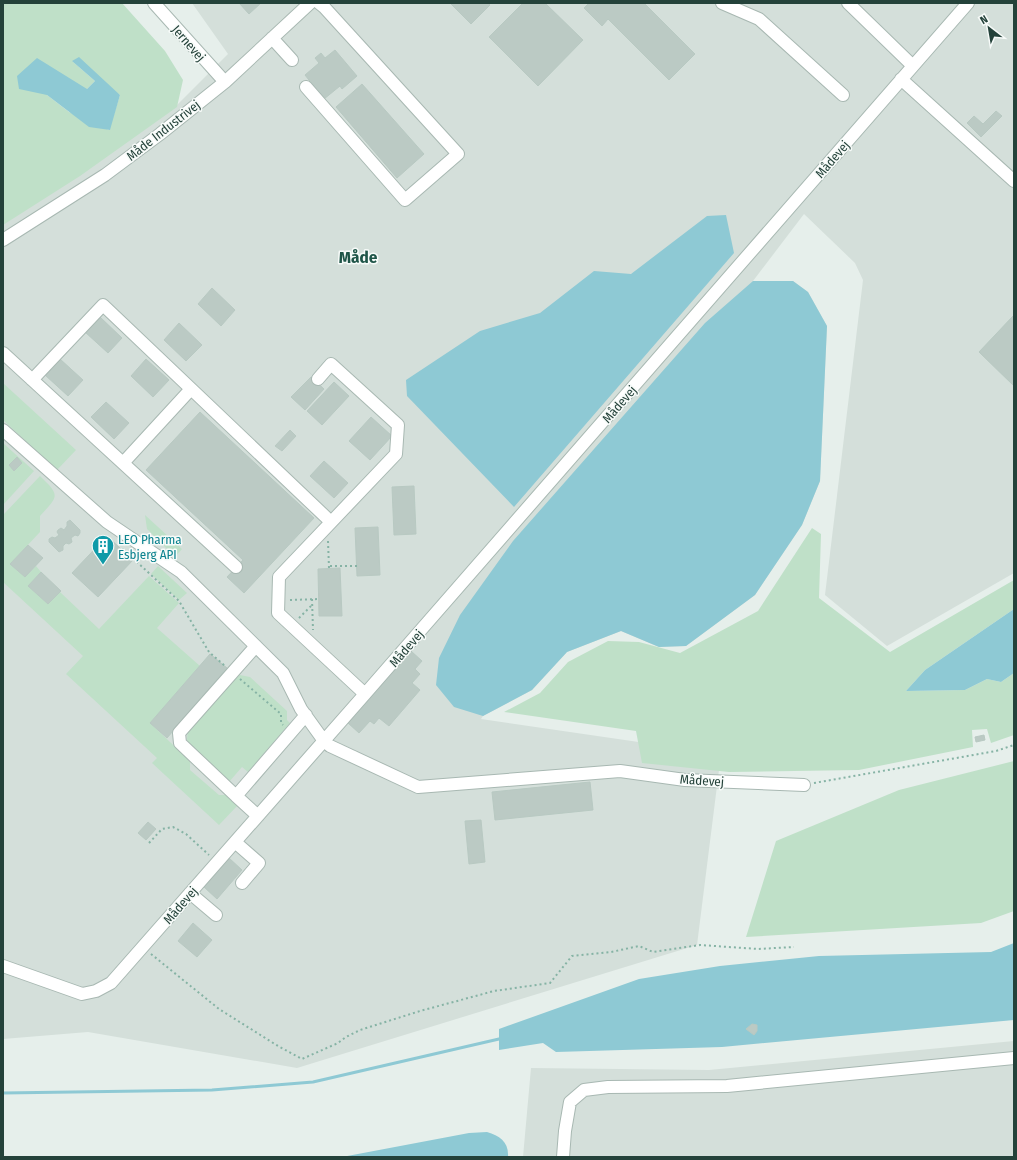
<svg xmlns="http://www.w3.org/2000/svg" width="1017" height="1160" font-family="'Fira Sans Condensed',sans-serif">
<rect width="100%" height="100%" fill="#e6efeb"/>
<path fill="#d4dfda" d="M 192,3 L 1014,3 L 1014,573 L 887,646 L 825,595 L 863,280 L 855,263 L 804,214 L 753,281 L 793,281 L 808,292 L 827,326 L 820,481 L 802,525 L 755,595 L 686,646 L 659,647 L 621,631 L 567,652 L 532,690 L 483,716 L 481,719 L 721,754 L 697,945 L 297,1068 L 88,1032 L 3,1039 L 3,222 L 174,108 L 228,54 Z
M 1014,1041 L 1014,1157 L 523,1157 L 531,1068 L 709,1070 Z"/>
<path fill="#bfe0c8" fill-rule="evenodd" d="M 3,3 L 122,3 L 165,51 L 183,80 L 177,107 L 80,176 L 3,225 ZM 72,61 L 120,95 L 109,130 L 69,112 L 47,95 L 87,89 L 95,81 Z
M 3,383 L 76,450 L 57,470 L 3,420 Z
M 3,443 L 34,471 L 3,505 Z
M 40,476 C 61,496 58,496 40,516 L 40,532 L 10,564 L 25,577 L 36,566 L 41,572 L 28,586 L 48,604 L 60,592 L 99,629 L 149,576 L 179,603 L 157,628 L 200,666 L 150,723 L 190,761 L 190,770 L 219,795 L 227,795 L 238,805 L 219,825 L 152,763 L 157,758 L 66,674 L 83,656 L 3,582 L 3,515 Z
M 145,515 L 182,549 L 175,557 L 147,529 Z
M 812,528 L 821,534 L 819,598 L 890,652 L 1014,580 L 1014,609 L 925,670 L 906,691 L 965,690 L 987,679 L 1001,682 L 1014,673 L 1014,735 L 991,743 L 987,729 L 972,730 L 973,747 L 859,770 L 729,772 L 642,763 L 636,731 L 504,712 L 540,693 L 568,662 L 608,641 L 639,642 L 680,653 L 758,611 Z
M 158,566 L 187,593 L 179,600 L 151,574 Z
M 240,675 L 250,677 L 287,711 L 287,720 L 290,723 L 248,772 L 242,767 L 229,782 L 188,744 L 187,739 L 188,730 L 235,677 Z
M 1014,761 L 1014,911 L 981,923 L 746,937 L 776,841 L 899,790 Z"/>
<path fill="#8ec9d4" d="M 79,57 L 120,95 L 110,130 L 89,127 L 47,95 L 19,89 L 17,76 L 37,58 L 87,89 L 95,81 L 72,61 Z
M 726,215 L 734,253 L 514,507 L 407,396 L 406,380 L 480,331 L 540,313 L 594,271 L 631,274 L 707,216 Z
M 753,281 L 793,281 L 808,292 L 827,326 L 820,481 L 802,525 L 755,595 L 686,646 L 659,647 L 621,631 L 567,652 L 532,690 L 483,716 L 454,707 L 436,685 L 439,658 L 460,615 L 513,541 L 705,323 Z
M 1014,609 L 1014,673 L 1001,682 L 987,679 L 965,690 L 906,691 L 925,670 Z
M 1014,943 L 1014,1020 L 722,1047 L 556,1052 L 543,1043 L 499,1050 L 499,1029 L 639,979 L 720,966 L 819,956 L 991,952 Z
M 487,1132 C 500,1136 509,1142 508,1157 L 342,1157 L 469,1133 Z"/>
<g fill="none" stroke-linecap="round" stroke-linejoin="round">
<path stroke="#8ec9d4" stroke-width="3" d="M 3,1093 L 212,1090 L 313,1082 L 499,1039"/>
</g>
<path fill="#bbcac4" stroke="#b8c9c2" d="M 239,3 L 261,3 L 249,14 Z
M 450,3 L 488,3 L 490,5 L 471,24 Z
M 523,3 L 545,3 L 583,40 L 538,86 L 489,37 Z
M 589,3 L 644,3 L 695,54 L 669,80 L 608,19 L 602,26 L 584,8 Z
M 335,50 L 357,76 L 342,89 L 340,86 L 324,99 L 305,75 L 319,63 L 315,58 L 321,53 L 325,58 Z
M 362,84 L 424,154 L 397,178 L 336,107 Z
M 996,111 L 1002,116 L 981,137 L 967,123 L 974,116 L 983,124 Z
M 212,288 L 235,310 L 221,326 L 198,304 Z
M 1013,316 L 1014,317 L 1014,386 L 979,352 Z
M 100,317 L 122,338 L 108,353 L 85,332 Z
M 179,323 L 202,345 L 186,361 L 164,340 Z
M 60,359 L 83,380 L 68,396 L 45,375 Z
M 146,359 L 169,380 L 153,397 L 131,376 Z
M 311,377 L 324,389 L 305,410 L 291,397 Z
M 334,382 L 349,396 L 322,425 L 307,411 Z
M 106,402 L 129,423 L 114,439 L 91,417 Z
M 200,412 L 314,518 L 244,593 L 227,577 L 243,560 L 146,470 Z
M 371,417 L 392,436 L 370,460 L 349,441 Z
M 290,430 L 296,436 L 282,451 L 275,446 Z
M 17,457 L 22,463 L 14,471 L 9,465 Z
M 324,461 L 348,483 L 334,498 L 310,476 Z
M 414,486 L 416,534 L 394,535 L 392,487 Z
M 70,520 L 80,530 L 80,533 L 78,536 L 75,535 L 71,538 L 72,542 L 69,544 L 66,543 L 63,546 L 63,550 L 59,552 L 49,542 L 49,539 L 52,537 L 55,538 L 59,535 L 57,532 L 58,530 L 61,528 L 64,530 L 67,526 L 67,522 Z
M 378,527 L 380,575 L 357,576 L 355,528 Z
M 107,536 L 133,560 L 98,597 L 72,573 Z
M 28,545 L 43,558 L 25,577 L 10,564 Z
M 340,568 L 342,616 L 319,616 L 318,569 Z
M 41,572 L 61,591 L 48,604 L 28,586 Z
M 411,651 L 422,661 L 415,669 L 420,674 L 412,683 L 420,690 L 389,726 L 379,718 L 374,724 L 370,721 L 359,733 L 348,723 Z
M 210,654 L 227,668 L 167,738 L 150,723 Z
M 984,735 L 985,740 L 976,742 L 975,737 Z
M 590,782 L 593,810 L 495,820 L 492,792 Z
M 481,820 L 485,862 L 469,864 L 465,821 Z
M 148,822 L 156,829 L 146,840 L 138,833 Z
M 229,858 L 242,870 L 217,899 L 204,887 Z
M 193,923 L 212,940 L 197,957 L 178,941 Z
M 752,1024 L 757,1025 L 757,1031 L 754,1035 L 746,1029 Z"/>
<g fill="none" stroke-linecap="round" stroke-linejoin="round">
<g stroke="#a8b8b2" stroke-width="14">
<path id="minor" d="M 154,3 L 225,82
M 722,3 L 759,19 L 843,95
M 848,3 L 913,66
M 272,38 L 292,60
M 901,79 L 1014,181
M 306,87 L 405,200 L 458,154 L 324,7 L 319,3
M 3,240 L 105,175 L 160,134 L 225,82 L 310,3
M 3,353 L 236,567
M 318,379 L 331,364 L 398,425 L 396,454 L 279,577 L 278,613 L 365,694
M 32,380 L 103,305 L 331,522
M 3,430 L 107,522 L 181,572 L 283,673 L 301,709 L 324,741 L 330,746 L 418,787 L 620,771 L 685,780 L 804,785
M 123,463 L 191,389
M 236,796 L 180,743 L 179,733 L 256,646
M 258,816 L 236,796 L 306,715
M 235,842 L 259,863 L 242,883
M 190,893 L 216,915
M 3,966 L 82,994 L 96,991 L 111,983 L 365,694 L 968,3
M 563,1157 L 565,1131 L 570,1102 L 584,1090 L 608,1087 L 727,1086 L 1014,1058"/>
</g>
<path stroke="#86b3a5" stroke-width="2" stroke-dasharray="2 3" stroke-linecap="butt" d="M 328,541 L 329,568
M 122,550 L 123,549 L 179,601 L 209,652 L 225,666
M 330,566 L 357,566
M 312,599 L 313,630
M 290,600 L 319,599
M 299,618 L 312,605
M 240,679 L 281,714 L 281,723 L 283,725
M 814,783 L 996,751 L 1014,745
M 149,843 L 162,829 L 173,827 L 186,834 L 209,855
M 151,954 L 219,1009 L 278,1046 L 302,1059 L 338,1043 L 346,1037 L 360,1030 L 420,1011 L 494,991 L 550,983 L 572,956 L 611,952 L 639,946 L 653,952 L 700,945 L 758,949 L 794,947"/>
<use href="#minor" stroke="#fff" stroke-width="12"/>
</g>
<defs>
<g id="building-pin" transform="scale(1.15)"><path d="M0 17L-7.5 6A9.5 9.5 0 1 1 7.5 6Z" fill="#0f9aa8" stroke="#f7fbf9"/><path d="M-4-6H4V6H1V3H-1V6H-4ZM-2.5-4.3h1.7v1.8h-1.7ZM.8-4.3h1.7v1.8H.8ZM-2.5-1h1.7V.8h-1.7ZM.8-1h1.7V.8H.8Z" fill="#fff"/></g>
</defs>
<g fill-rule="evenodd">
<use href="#building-pin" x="103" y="546"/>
</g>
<g text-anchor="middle" stroke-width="3" stroke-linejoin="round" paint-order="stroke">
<g font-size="13" fill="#24423a" stroke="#f7fbf9">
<text transform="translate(189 43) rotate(49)" y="5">Jernevej</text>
<text transform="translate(163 130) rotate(-38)" y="5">Måde Industrivej</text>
<text transform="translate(832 159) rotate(-49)" y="5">Mådevej</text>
<text transform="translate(619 404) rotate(-49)" y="5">Mådevej</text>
<text transform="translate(406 648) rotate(-49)" y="5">Mådevej</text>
<text transform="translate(702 780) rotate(4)" y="5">Mådevej</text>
<text transform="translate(180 905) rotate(-49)" y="5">Mådevej</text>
</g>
<g font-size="13" fill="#0d838f" stroke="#f7fbf9" text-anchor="start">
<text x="118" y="544">LEO Pharma<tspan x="118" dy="15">Esbjerg API</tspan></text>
</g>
<g font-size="17" font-weight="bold" fill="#1f5548" stroke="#f7fbf9">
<text x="358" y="263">Måde</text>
</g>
</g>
<rect width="1017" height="1160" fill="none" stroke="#24423a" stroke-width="8"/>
<g transform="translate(989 28) rotate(329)" stroke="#f7fbf9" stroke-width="3" paint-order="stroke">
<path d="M0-3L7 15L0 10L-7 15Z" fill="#24423a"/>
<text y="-6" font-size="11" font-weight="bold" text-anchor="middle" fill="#24423a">N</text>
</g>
</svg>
